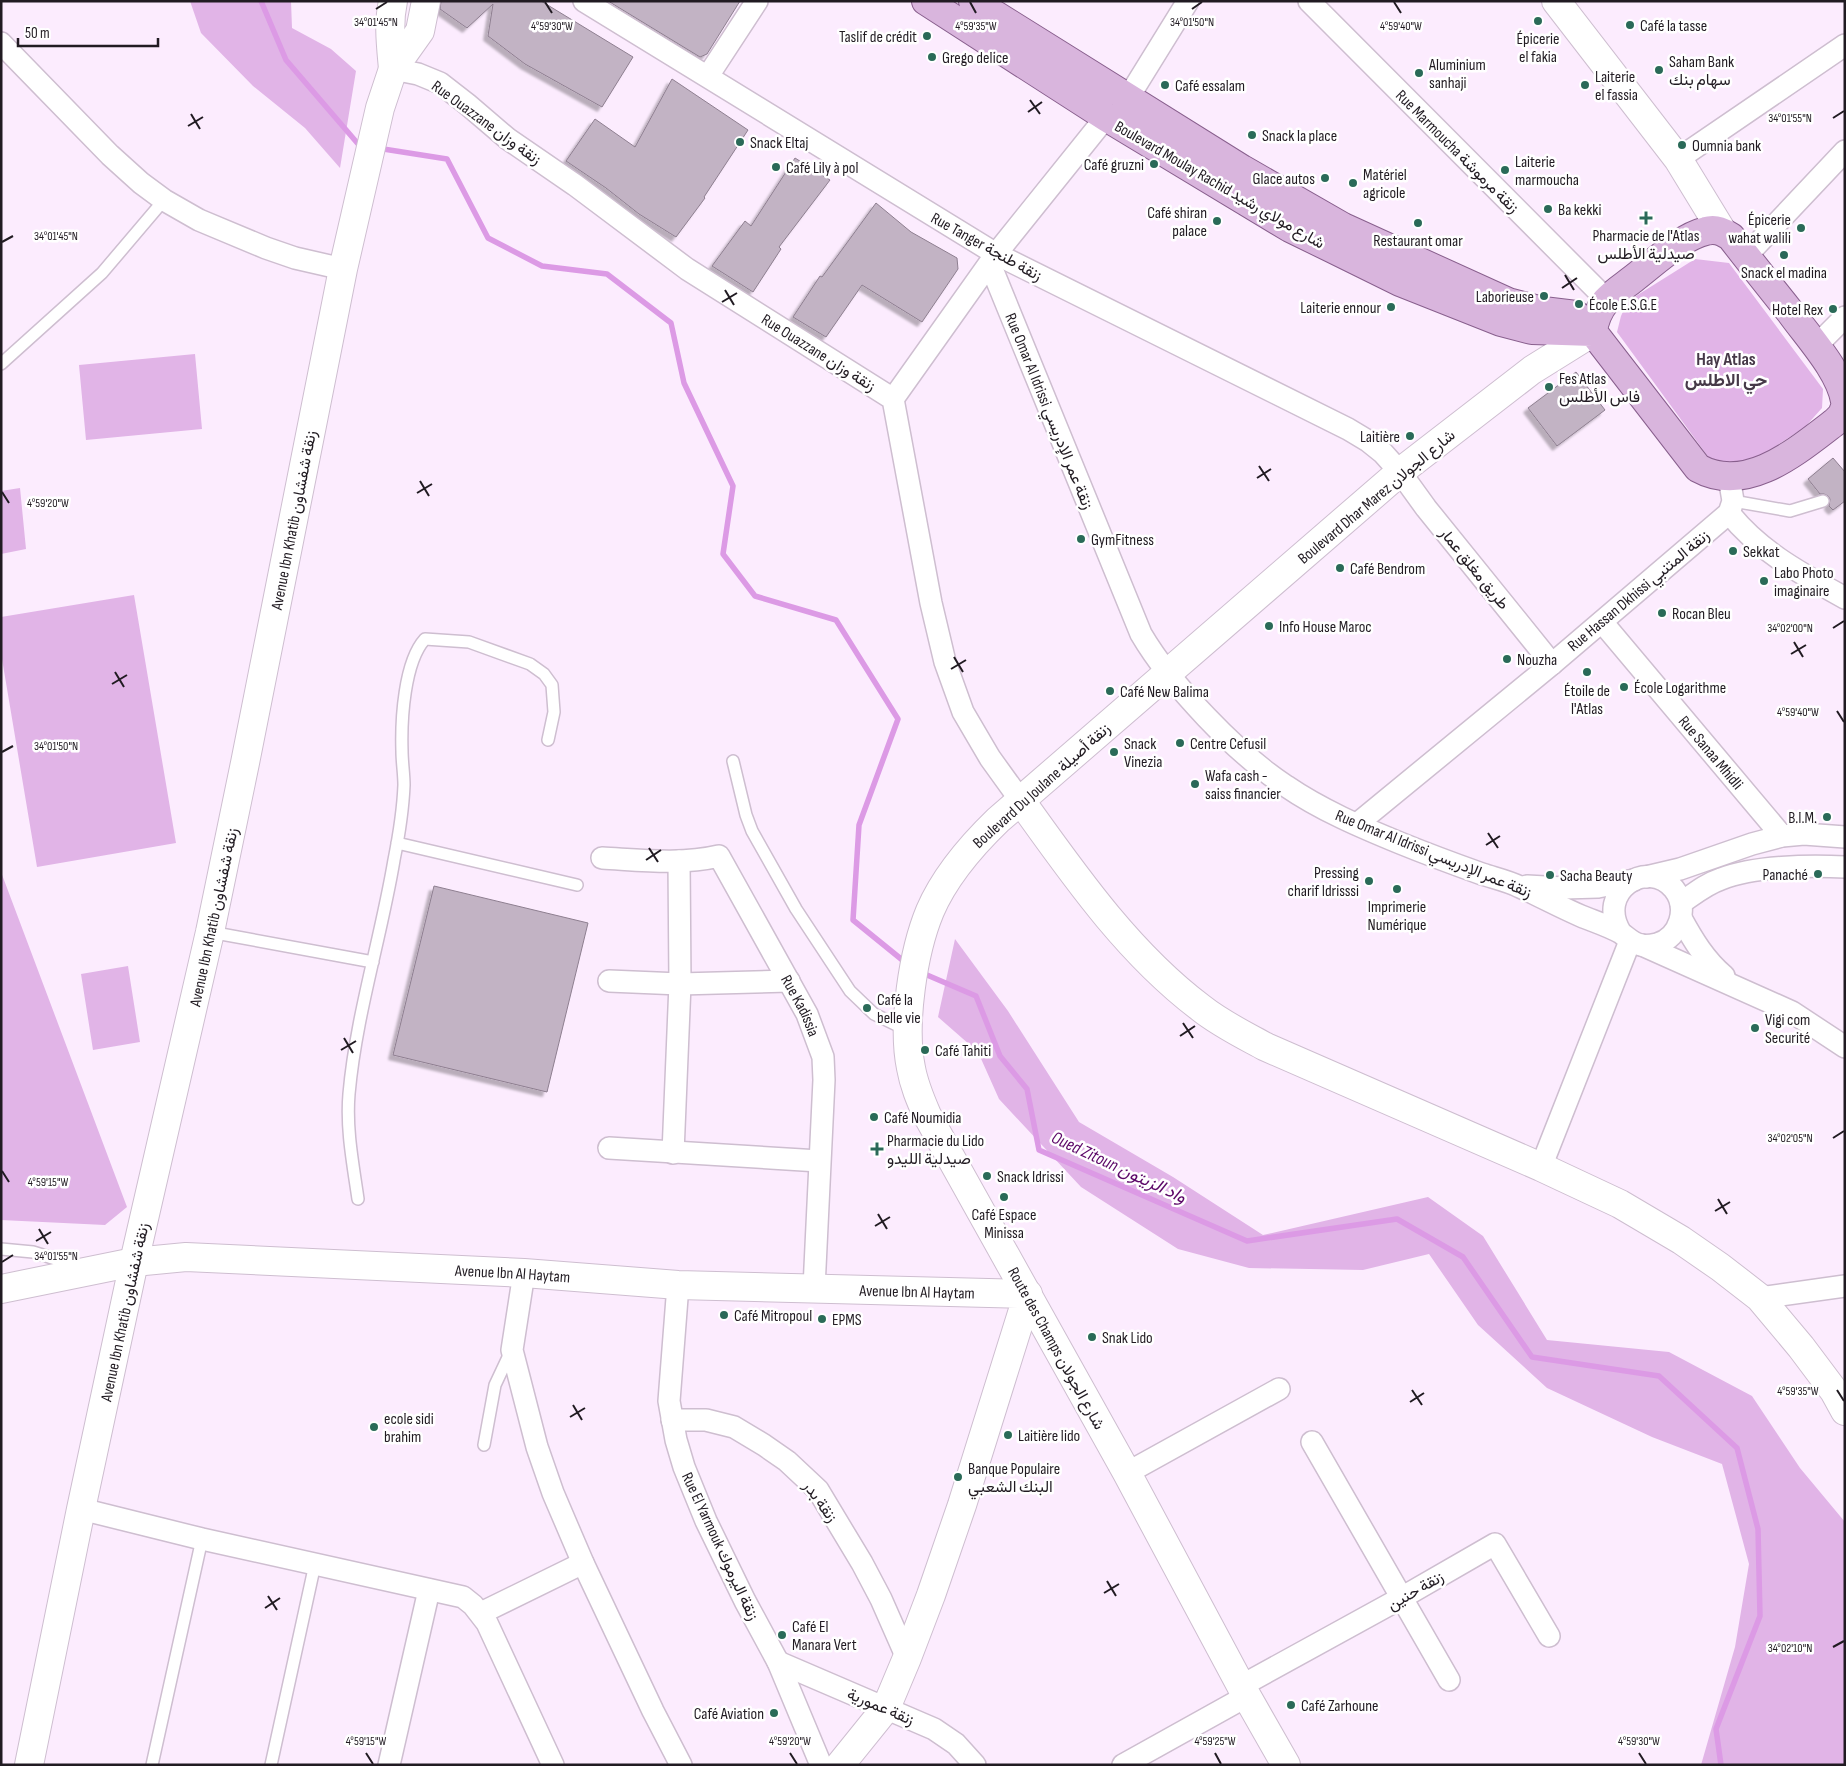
<svg xmlns="http://www.w3.org/2000/svg" width="1846" height="1766" font-family="'Sofia Sans Condensed',Vazirmatn,sans-serif">
<defs>
<filter id="shadow"><feDropShadow dx="-4.5" dy="4.5" stdDeviation="1" flood-color="#0004"/></filter>
</defs>
<rect width="100%" height="100%" fill="#fcecfe"/>
<path fill="#e1b4e7" d="M 190,1 L 291,1 L 292,28 L 331,49 L 356,71 L 340,168 L 305,128 L 253,86 L 201,33 Z
M 1695,259 L 1729,263 L 1823,389 L 1822,408 L 1805,427 L 1749,464 L 1712,462 L 1617,332 L 1621,316 L 1628,301 Z
M 195,354 L 202,429 L 86,440 L 79,365 Z
M 20,488 L 26,549 L 1,554 L 1,491 Z
M 134,595 L 176,843 L 37,867 L 1,653 L 1,617 Z
M 1,872 L 127,1207 L 105,1225 L 1,1220 Z
M 955,939 L 1008,1011 L 1079,1122 L 1173,1177 L 1263,1235 L 1428,1197 L 1483,1236 L 1547,1340 L 1669,1352 L 1752,1396 L 1800,1468 L 1845,1522 L 1845,1765 L 1701,1765 L 1735,1647 L 1749,1564 L 1722,1464 L 1652,1437 L 1547,1388 L 1478,1325 L 1429,1254 L 1363,1270 L 1249,1268 L 1178,1249 L 1081,1187 L 999,1099 L 978,1052 L 938,1017 Z
M 128,966 L 140,1042 L 93,1050 L 81,974 Z"/>
<g fill="none" stroke-linecap="round" stroke-linejoin="round">
<path stroke="#dc9ae5" stroke-width="5.5" d="M 261,1 L 286,60 L 359,145 L 363,146
M 377,148 L 447,159 L 488,238 L 542,266 L 607,274 L 671,323 L 684,383 L 733,486 L 723,554 L 755,596 L 836,620 L 898,719 L 859,825 L 853,920 L 906,963
M 920,972 L 976,996 L 1000,1056 L 1027,1089 L 1039,1150 L 1247,1241 L 1397,1219 L 1463,1257 L 1532,1357 L 1659,1376 L 1737,1448 L 1758,1529 L 1760,1616 L 1716,1729 L 1721,1765"/>
</g>
<path fill="#c2b3c4" stroke="#8e7f90" filter="url(#shadow)" d="M 441,1 L 541,1 L 633,57 L 602,107 L 525,64 L 488,36 L 493,4 L 467,28 L 440,9 Z
M 608,1 L 740,1 L 707,54 L 700,57 Z
M 672,79 L 748,130 L 704,197 L 705,198 L 676,237 L 639,214 L 606,188 L 566,161 L 595,119 L 635,147 Z
M 795,158 L 830,180 L 779,247 L 781,249 L 753,292 L 712,266 L 745,221 L 751,226 Z
M 876,203 L 911,232 L 957,258 L 958,269 L 922,322 L 862,285 L 826,337 L 793,317 L 820,276 L 822,277 Z
M 1576,372 L 1605,410 L 1557,446 L 1528,408 Z
M 1833,458 L 1845,472 L 1845,501 L 1833,510 L 1829,506 L 1830,499 L 1828,496 L 1824,494 L 1820,494 L 1808,479 Z
M 434,886 L 588,923 L 547,1092 L 393,1055 Z"/>
<g fill="none" stroke-linecap="round" stroke-linejoin="round">
<g stroke="#cebed0" stroke-width="14">
<path id="lane" d="M 1,364 L 102,273 L 164,200
M 1733,501 L 1790,511 L 1823,501
M 733,761 L 746,815 L 752,831 L 796,909 L 850,991 L 874,1014 L 907,1030
M 397,843 L 577,885
M 210,932 L 373,962
M 358,1199 C 353,1164 346,1129 349,1094 C 356,1015 381,938 394,860 C 399,835 403,810 404,785 C 404,774 402,762 402,751 C 401,720 404,662 425,639 L 469,642 L 530,664 L 544,674 L 552,685 L 554,712 L 548,740
M 1,1249 L 33,1252 L 78,1266
M 484,1445 L 495,1385 L 511,1351
M 152,1765 L 202,1539
M 271,1765 L 315,1564"/>
</g>
<g stroke="#cebed0" stroke-width="24">
<g id="street">
<path d="M 584,1 L 996,254 L 1348,429 L 1368,441 L 1383,453 L 1400,472 L 1426,508 L 1552,664"/>
<path d="M 1309,1 L 1607,300"/>
<path d="M 1,43 L 110,155 L 141,183 L 164,200 L 199,220 L 266,248 L 295,258 L 343,269"/>
<path d="M 393,69 L 418,74 L 440,83 L 467,104 L 508,139 L 575,185 L 687,269 L 893,399 L 931,603 L 945,662 L 963,712 L 990,758 L 1021,801"/>
<path d="M 708,76 L 757,1"/>
<path d="M 1128,98 L 1188,1"/>
<path d="M 1678,159 L 1845,45"/>
<path d="M 1746,256 L 1845,151"/>
<path d="M 990,264 L 1141,634 C 1171,685 1237,754 1286,786 C 1321,810 1361,827 1400,843 C 1427,854 1454,864 1482,874 C 1494,878 1508,881 1520,887 C 1540,896 1560,907 1581,916 C 1593,921 1609,926 1621,933 C 1628,938 1632,943 1641,945 C 1646,946 1652,945 1657,944 C 1680,937 1689,908 1674,889 C 1647,857 1595,892 1621,933"/>
<path d="M 1816,346 L 1845,317"/>
<path d="M 893,399 L 996,254 L 1106,117"/>
<path d="M 1729,513 C 1760,552 1802,574 1845,598"/>
<path id="s1" d="M 1602,622 L 1782,836"/>
<path d="M 1357,824 L 1552,664 L 1729,513 L 1733,501 L 1729,477"/>
<path id="s2" d="M 602,858 C 640,860 681,865 719,856 L 807,1014 L 823,1057 L 824,1080 L 814,1288"/>
<path d="M 1646,877 L 1680,869 L 1752,844 L 1782,836 L 1804,834 L 1845,837"/>
<path d="M 1527,886 L 1564,888 L 1598,887 L 1634,880"/>
<path d="M 1681,903 C 1694,894 1706,884 1721,879 C 1754,866 1809,865 1845,867"/>
<path d="M 1681,918 C 1693,940 1705,960 1724,976"/>
<path d="M 1642,945 L 1792,1012 L 1845,1047"/>
<path d="M 609,981 L 680,984 L 789,981"/>
<path d="M 609,1148 L 819,1161"/>
<path d="M 673,1153 L 680,984 L 679,861"/>
<path d="M 1541,1167 L 1630,941"/>
<path d="M 524,1273 L 512,1350 L 537,1447 L 553,1493 L 583,1563 L 653,1711 L 681,1765"/>
<path d="M 678,1285 L 669,1401 L 676,1440 L 684,1467 L 706,1521 L 745,1601 L 778,1662 L 821,1765"/>
<path d="M 1760,1298 L 1845,1286"/>
<path d="M 672,1420 L 706,1420 L 734,1427 L 764,1445 L 787,1461 L 818,1490 L 862,1563 L 881,1599 L 907,1658"/>
<path d="M 1312,1442 L 1449,1680"/>
<path d="M 1127,1473 L 1279,1389"/>
<path d="M 81,1509 L 202,1539 L 463,1597 L 473,1605 L 487,1623 L 553,1765"/>
<path d="M 481,1613 L 583,1563"/>
<path d="M 778,1662 L 934,1729 L 956,1744 L 975,1765"/>
<path d="M 1241,1686 L 1403,1597 L 1495,1544 L 1549,1636"/>
<path d="M 389,1765 L 429,1590"/>
<path d="M 1123,1765 L 1247,1696"/>
</g>
</g>
<g stroke="#cebed0" stroke-width="30">
<g id="secondary">
<path d="M 1556,1 L 1678,159 L 1722,231"/>
<path d="M 393,69 C 391,46 388,24 393,1"/>
<path d="M 1021,801 C 1074,875 1128,953 1201,1008 C 1221,1024 1244,1035 1266,1047 L 1541,1167 L 1620,1204 L 1681,1240 L 1720,1267 L 1760,1298 L 1801,1347 L 1834,1391 L 1845,1411"/>
<path id="s3" d="M 1,1289 L 134,1262 L 186,1257 L 524,1273 L 678,1285 L 1028,1294 L 962,1505 L 931,1595 L 907,1658 L 886,1708 L 840,1765"/>
<path d="M 29,1765 L 81,1509 L 134,1262 L 210,932 L 245,763 L 343,269 L 380,108 L 393,69 L 420,31 L 426,1"/>
<path d="M 1286,1765 L 1241,1686 L 1127,1473 L 927,1115 C 920,1099 914,1085 911,1068 C 902,1025 913,952 930,911 C 945,876 970,847 998,820 L 1400,472 L 1532,370 L 1593,332"/>
</g>
</g>
<g stroke="#885f8d" stroke-width="30">
<path id="primary" d="M 926,1 L 1106,117 L 1290,228 L 1331,248 L 1400,282 L 1501,322 L 1532,330 L 1593,332
M 973,1 L 1242,169 L 1343,227 L 1508,302 L 1543,311 L 1576,315
M 1845,401 C 1840,371 1809,338 1791,313 C 1771,288 1751,263 1731,237 C 1723,232 1716,228 1706,231 C 1681,237 1654,263 1633,279 C 1624,286 1613,293 1606,301 C 1598,311 1594,320 1593,332 L 1698,468 C 1747,495 1798,450 1835,422 L 1842,415 L 1845,407"/>
</g>
<use href="#lane" stroke="#fff" stroke-width="11"/>
<use href="#street" stroke="#fff" stroke-width="21"/>
<use href="#secondary" stroke="#fff" stroke-width="28"/>
<use href="#primary" stroke="#d9b5dd" stroke-width="28"/>
</g>
<path fill="none" stroke="#211b22" stroke-width="2" d="M 545,2 L 552,13M 970,2 L 976,13M 1394,2 L 1401,13M 376,9 L 387,2M 1192,9 L 1202,2M 1030,100 L 1040,114M 1028,112 L 1042,102M 191,114 L 200,129M 1833,118 L 1844,111M 188,126 L 203,117M 2,242 L 13,236M 1565,275 L 1574,290M 1562,288 L 1577,278M 725,290 L 734,305M 722,302 L 737,293M 1259,466 L 1269,481M 1257,478 L 1271,469M 420,481 L 429,496M 2,492 L 9,503M 417,493 L 432,484M 1833,628 L 1844,621M 1794,642 L 1803,657M 1791,654 L 1806,645M 954,657 L 963,672M 951,669 L 966,660M 115,672 L 124,687M 112,684 L 127,675M 1837,711 L 1844,722M 2,752 L 13,746M 1488,833 L 1498,848M 1486,845 L 1500,836M 649,848 L 658,862M 646,860 L 661,850M 1183,1023 L 1193,1038M 1180,1036 L 1195,1026M 344,1038 L 353,1053M 341,1050 L 356,1041M 1833,1138 L 1844,1131M 2,1171 L 9,1182M 1718,1199 L 1727,1214M 1715,1211 L 1730,1202M 878,1214 L 887,1229M 875,1226 L 890,1217M 39,1229 L 48,1244M 36,1241 L 51,1232M 2,1262 L 13,1255M 1412,1390 L 1422,1405M 1837,1390 L 1844,1401M 1410,1402 L 1424,1393M 573,1405 L 582,1420M 570,1417 L 585,1408M 1107,1581 L 1116,1596M 1104,1593 L 1119,1584M 268,1596 L 277,1610M 265,1608 L 280,1598M 1833,1647 L 1844,1641M 366,1753 L 373,1764M 790,1753 L 797,1764M 1215,1753 L 1221,1764M 1639,1753 L 1646,1764"/>
<g fill="#2a6a58" stroke="#fff" stroke-width="2">
<circle cx="1538" cy="21" r="5"/>
<circle cx="1630" cy="25" r="5"/>
<circle cx="927" cy="36" r="5"/>
<circle cx="932" cy="57" r="5"/>
<circle cx="1659" cy="70" r="5"/>
<circle cx="1419" cy="73" r="5"/>
<circle cx="1165" cy="85" r="5"/>
<circle cx="1585" cy="85" r="5"/>
<circle cx="1252" cy="135" r="5"/>
<circle cx="740" cy="142" r="5"/>
<circle cx="1682" cy="145" r="5"/>
<circle cx="1154" cy="164" r="5"/>
<circle cx="776" cy="167" r="5"/>
<circle cx="1505" cy="170" r="5"/>
<circle cx="1325" cy="178" r="5"/>
<circle cx="1353" cy="183" r="5"/>
<circle cx="1548" cy="209" r="5"/>
<path d="M1643.5 210.5h5v5h5v5h-5v5h-5v-5h-5v-5h5z"/>
<circle cx="1217" cy="221" r="5"/>
<circle cx="1418" cy="223" r="5"/>
<circle cx="1801" cy="228" r="5"/>
<circle cx="1784" cy="255" r="5"/>
<circle cx="1544" cy="296" r="5"/>
<circle cx="1579" cy="304" r="5"/>
<circle cx="1391" cy="307" r="5"/>
<circle cx="1833" cy="309" r="5"/>
<circle cx="1549" cy="387" r="5"/>
<circle cx="1410" cy="436" r="5"/>
<circle cx="1081" cy="539" r="5"/>
<circle cx="1733" cy="551" r="5"/>
<circle cx="1340" cy="568" r="5"/>
<circle cx="1764" cy="581" r="5"/>
<circle cx="1662" cy="613" r="5"/>
<circle cx="1269" cy="626" r="5"/>
<circle cx="1507" cy="659" r="5"/>
<circle cx="1587" cy="672" r="5"/>
<circle cx="1624" cy="687" r="5"/>
<circle cx="1110" cy="691" r="5"/>
<circle cx="1180" cy="743" r="5"/>
<circle cx="1114" cy="752" r="5"/>
<circle cx="1195" cy="784" r="5"/>
<circle cx="1827" cy="817" r="5"/>
<circle cx="1818" cy="874" r="5"/>
<circle cx="1550" cy="875" r="5"/>
<circle cx="1369" cy="881" r="5"/>
<circle cx="1397" cy="889" r="5"/>
<circle cx="867" cy="1008" r="5"/>
<circle cx="1755" cy="1028" r="5"/>
<circle cx="925" cy="1050" r="5"/>
<circle cx="874" cy="1117" r="5"/>
<path d="M874.5 1141.5h5v5h5v5h-5v5h-5v-5h-5v-5h5z"/>
<circle cx="987" cy="1176" r="5"/>
<circle cx="1004" cy="1197" r="5"/>
<circle cx="724" cy="1315" r="5"/>
<circle cx="822" cy="1319" r="5"/>
<circle cx="1092" cy="1337" r="5"/>
<circle cx="374" cy="1427" r="5"/>
<circle cx="1008" cy="1435" r="5"/>
<circle cx="958" cy="1477" r="5"/>
<circle cx="782" cy="1635" r="5"/>
<circle cx="1291" cy="1705" r="5"/>
<circle cx="774" cy="1713" r="5"/>
</g>
<g text-anchor="middle" stroke-width="5" stroke-linejoin="round" paint-order="stroke">
<g font-size="16" fill="#211b22" stroke="#fff" text-anchor="start">
<text x="1640" y="31">Café la tasse</text>
<text x="917" y="42" text-anchor="end">Taslif de crédit</text>
<text x="1538" y="44" text-anchor="middle">Épicerie<tspan x="1538" dy="18">el fakia</tspan></text>
<text x="942" y="63">Grego delice</text>
<text x="1669" y="67">Saham Bank<tspan x="1669" dy="18">سهام بنك</tspan></text>
<text x="1429" y="70">Aluminium<tspan x="1429" dy="18">sanhaji</tspan></text>
<text x="1595" y="82">Laiterie<tspan x="1595" dy="18">el fassia</tspan></text>
<text x="1175" y="91">Café essalam</text>
<text x="1262" y="141">Snack la place</text>
<text x="750" y="148">Snack Eltaj</text>
<text x="1692" y="151">Oumnia bank</text>
<text x="1515" y="167">Laiterie<tspan x="1515" dy="18">marmoucha</tspan></text>
<text x="1144" y="170" text-anchor="end">Café gruzni</text>
<text x="786" y="173">Café Lily à pol</text>
<text x="1363" y="180">Matériel<tspan x="1363" dy="18">agricole</tspan></text>
<text x="1315" y="184" text-anchor="end">Glace autos</text>
<text x="1558" y="215">Ba kekki</text>
<text x="1207" y="218" text-anchor="end">Café shiran<tspan x="1207" dy="18">palace</tspan></text>
<text x="1791" y="225" text-anchor="end">Épicerie<tspan x="1791" dy="18">wahat walili</tspan></text>
<text x="1646" y="241" text-anchor="middle">Pharmacie de l'Atlas<tspan x="1646" dy="18">صيدلية الأطلس</tspan></text>
<text x="1418" y="246" text-anchor="middle">Restaurant omar</text>
<text x="1784" y="278" text-anchor="middle">Snack el madina</text>
<text x="1534" y="302" text-anchor="end">Laborieuse</text>
<text x="1589" y="310">École E.S.G.E</text>
<text x="1381" y="313" text-anchor="end">Laiterie ennour</text>
<text x="1823" y="315" text-anchor="end">Hotel Rex</text>
<text x="1559" y="384">Fes Atlas<tspan x="1559" dy="18">فاس الأطلس</tspan></text>
<text x="1400" y="442" text-anchor="end">Laitière</text>
<text x="1091" y="545">GymFitness</text>
<text x="1743" y="557">Sekkat</text>
<text x="1350" y="574">Café Bendrom</text>
<text x="1774" y="578">Labo Photo<tspan x="1774" dy="18">imaginaire</tspan></text>
<text x="1672" y="619">Rocan Bleu</text>
<text x="1279" y="632">Info House Maroc</text>
<text x="1517" y="665">Nouzha</text>
<text x="1634" y="693">École Logarithme</text>
<text x="1587" y="696" text-anchor="middle">Étoile de<tspan x="1587" dy="18">l'Atlas</tspan></text>
<text x="1120" y="697">Café New Balima</text>
<text x="1124" y="749">Snack<tspan x="1124" dy="18">Vinezia</tspan></text>
<text x="1190" y="749">Centre Cefusil</text>
<text x="1205" y="781">Wafa cash -<tspan x="1205" dy="18">saiss financier</tspan></text>
<text x="1817" y="823" text-anchor="end">B.I.M.</text>
<text x="1359" y="878" text-anchor="end">Pressing<tspan x="1359" dy="18">charif Idrisssi</tspan></text>
<text x="1808" y="880" text-anchor="end">Panaché</text>
<text x="1560" y="881">Sacha Beauty</text>
<text x="1397" y="912" text-anchor="middle">Imprimerie<tspan x="1397" dy="18">Numérique</tspan></text>
<text x="877" y="1005">Café la<tspan x="877" dy="18">belle vie</tspan></text>
<text x="1765" y="1025">Vigi com<tspan x="1765" dy="18">Securité</tspan></text>
<text x="935" y="1056">Café Tahiti</text>
<text x="884" y="1123">Café Noumidia</text>
<text x="887" y="1146">Pharmacie du Lido<tspan x="887" dy="18">صيدلية الليدو</tspan></text>
<text x="997" y="1182">Snack Idrissi</text>
<text x="1004" y="1220" text-anchor="middle">Café Espace<tspan x="1004" dy="18">Minissa</tspan></text>
<text x="734" y="1321">Café Mitropoul</text>
<text x="832" y="1325">EPMS</text>
<text x="1102" y="1343">Snak Lido</text>
<text x="384" y="1424">ecole sidi<tspan x="384" dy="18">brahim</tspan></text>
<text x="1018" y="1441">Laitière lido</text>
<text x="968" y="1474">Banque Populaire<tspan x="968" dy="18">البنك الشعبي</tspan></text>
<text x="792" y="1632">Café El<tspan x="792" dy="18">Manara Vert</tspan></text>
<text x="1301" y="1711">Café Zarhoune</text>
<text x="764" y="1719" text-anchor="end">Café Aviation</text>
</g>
<g font-size="16" fill="#211b22" stroke="#fff">
<text transform="translate(487 122) rotate(36)" y="6">Rue Ouazzane زنقة وزان</text>
<text transform="translate(1458 151) rotate(45)" y="6">Rue Marmoucha زنقة مرموشة</text>
<text transform="translate(1220 184) rotate(30)" y="6">Boulevard Moulay Rachid شارع مولاي رشيد</text>
<text transform="translate(987 246) rotate(29)" y="6">Rue Tanger زنقة طنجة</text>
<text transform="translate(819 352) rotate(32)" y="6">Rue Ouazzane زنقة وزان</text>
<text transform="translate(1050 411) rotate(68)" y="6">Rue Omar Al Idrissi زنقة عمر الإدريسي</text>
<text transform="translate(1376 496) rotate(-40)" y="6">Boulevard Dhar Marez شارع الجولان</text>
<text transform="translate(293 520) rotate(-79)" y="6">Avenue Ibn Khatib زنقة شفشاون</text>
<text transform="translate(1475 568) rotate(51)" y="6">طريق مغلق عمار</text>
<text transform="translate(1638 590) rotate(-40)" y="6">Rue Hassan Dkhissi زنقة المتنبي</text>
<text dy="6" stroke="none"><textPath href="#s1" startOffset="170">Rue Sanaa Mhidli</textPath></text>
<text transform="translate(1041 785) rotate(-42)" y="6">Boulevard Du Joulane زنقة أصيلة</text>
<text transform="translate(1434 853) rotate(22)" y="6">Rue Omar Al Idrissi زنقة عمر الإدريسي</text>
<text transform="translate(213 917) rotate(-78)" y="6">Avenue Ibn Khatib زنقة شفشاون</text>
<text dy="6" stroke="none"><textPath href="#s2" startOffset="288">Rue Kadissia</textPath></text>
<text dy="6" stroke="none"><textPath href="#s3" startOffset="515">Avenue Ibn Al Haytam</textPath></text>
<text dy="6" stroke="none"><textPath href="#s3" startOffset="920">Avenue Ibn Al Haytam</textPath></text>
<text transform="translate(124 1312) rotate(-78)" y="6">Avenue Ibn Khatib زنقة شفشاون</text>
<text transform="translate(1057 1348) rotate(61)" y="6">Route des Champs شارع الجولان</text>
<text transform="translate(821 1501) rotate(54)" y="6">زنقة بدر</text>
<text transform="translate(721 1546) rotate(65)" y="6">Rue El Yarmouk زنقة اليرموك</text>
<text transform="translate(1415 1590) rotate(-30)" y="6">زنقة حنين</text>
<text transform="translate(881 1706) rotate(23)" y="6">زنقة عمورية</text>
</g>
<g font-size="18" font-weight="bold" fill="#463948" stroke="#fff">
<text x="1726" y="365">Hay Atlas<tspan x="1726" dy="21">حي الاطلس</tspan></text>
</g>
<g font-size="18" font-style="italic" fill="#5c0868" stroke="#fff">
<text transform="translate(1119 1167) rotate(25)" y="6">Oued Zitoun واد الزيتون</text>
</g>
</g>
<g font-size="12" text-anchor="middle" fill="#211b22" stroke="#fff" stroke-width="5" stroke-linejoin="round" paint-order="stroke">
<text x="376" y="26">34°01'45"N</text>
<text x="1192" y="26">34°01'50"N</text>
<text x="552" y="30">4°59'30"W</text>
<text x="976" y="30">4°59'35"W</text>
<text x="1401" y="30">4°59'40"W</text>
<text x="1790" y="122">34°01'55"N</text>
<text x="56" y="240">34°01'45"N</text>
<text x="48" y="507">4°59'20"W</text>
<text x="1790" y="632">34°02'00"N</text>
<text x="1798" y="716">4°59'40"W</text>
<text x="56" y="750">34°01'50"N</text>
<text x="1790" y="1142">34°02'05"N</text>
<text x="48" y="1186">4°59'15"W</text>
<text x="56" y="1260">34°01'55"N</text>
<text x="1798" y="1395">4°59'35"W</text>
<text x="1790" y="1652">34°02'10"N</text>
<text x="366" y="1745">4°59'15"W</text>
<text x="790" y="1745">4°59'20"W</text>
<text x="1215" y="1745">4°59'25"W</text>
<text x="1639" y="1745">4°59'30"W</text>
</g>
<rect width="1846" height="1766" fill="none" stroke="#211b22" stroke-width="5"/>
<path d="M18 38v8h140v-8" fill="none" stroke="#211b22" stroke-width="2.5"/>
<text x="25" y="38" font-size="15" fill="#211b22" stroke="#ffffff" stroke-width="4" paint-order="stroke">50 m</text>
</svg>
